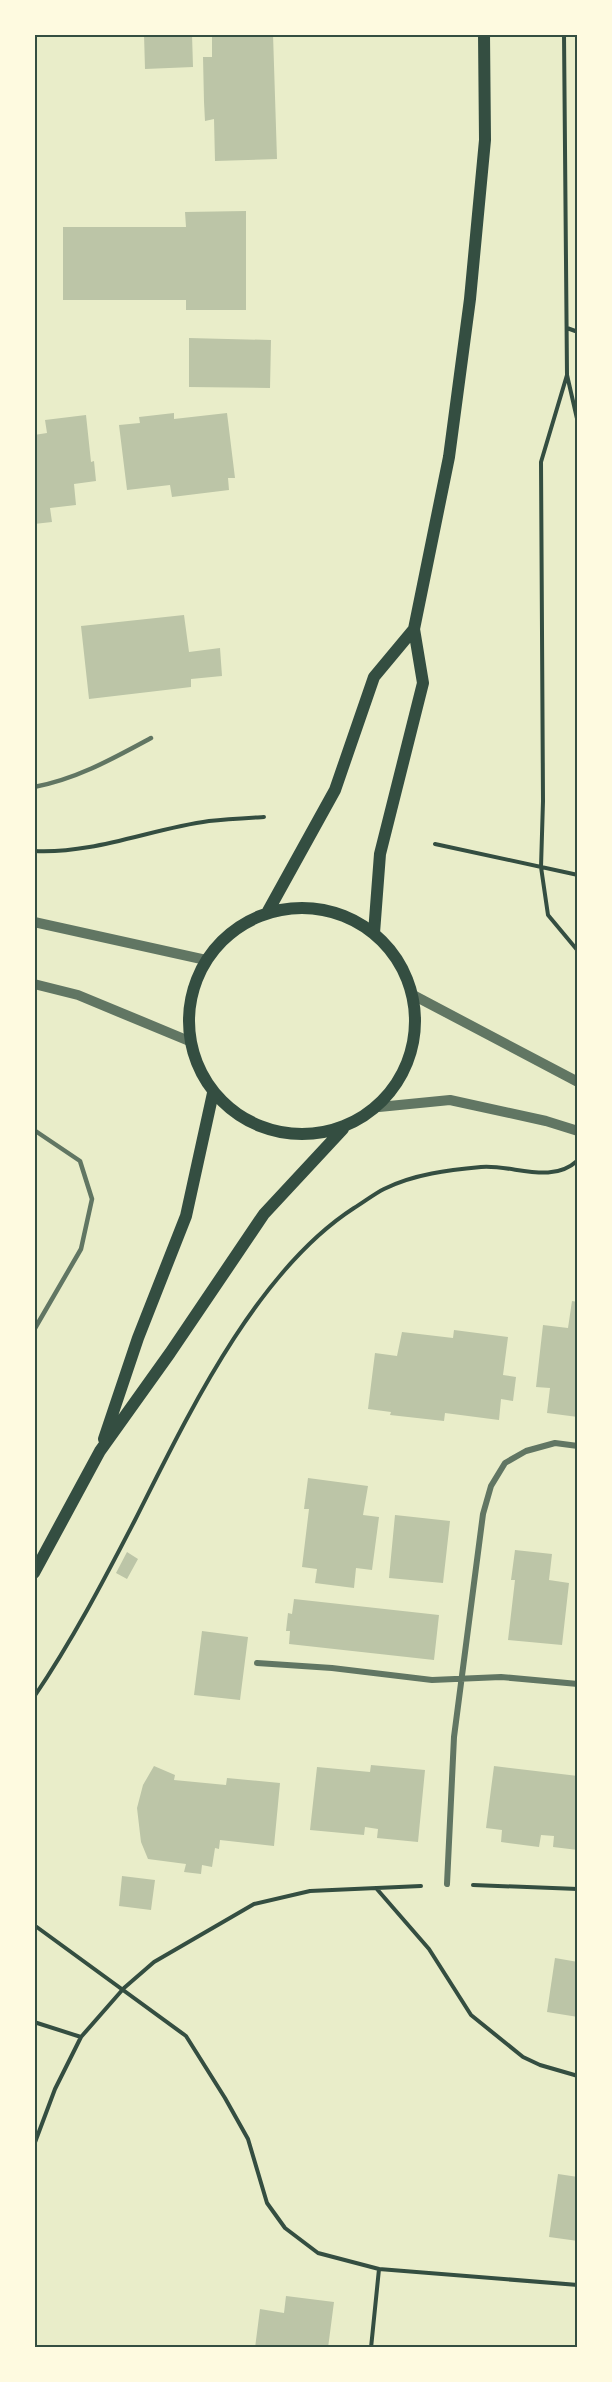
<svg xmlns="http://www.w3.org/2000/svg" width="612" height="2382" font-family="'Golos Text',sans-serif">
<rect width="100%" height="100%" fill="#e9edc9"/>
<path fill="#bcc5a7" d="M 144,34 L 192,34 L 193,67 L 145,69 Z
M 212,34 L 273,34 L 277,159 L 215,161 L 214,119 L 205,121 L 204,102 L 203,57 L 212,57 Z
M 246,211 L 246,310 L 186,310 L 186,300 L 63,300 L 63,227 L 186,227 L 185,212 Z
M 189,338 L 271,340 L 270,388 L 189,387 Z
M 174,413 L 174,419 L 227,413 L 235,478 L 228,478 L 229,490 L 172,497 L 170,485 L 127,490 L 119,425 L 140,423 L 139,417 Z
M 86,415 L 91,462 L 94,461 L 96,481 L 74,484 L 76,505 L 50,508 L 52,522 L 34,524 L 34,435 L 47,433 L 45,420 Z
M 184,615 L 189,652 L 220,648 L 222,676 L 191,679 L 191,687 L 89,699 L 81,626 Z
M 572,1301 L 578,1302 L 578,1417 L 547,1413 L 550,1388 L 536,1387 L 543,1325 L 568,1328 Z
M 454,1330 L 508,1337 L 503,1375 L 516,1377 L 513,1401 L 501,1399 L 499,1420 L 445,1413 L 444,1421 L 390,1415 L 391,1412 L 368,1409 L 375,1353 L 397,1356 L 402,1332 L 453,1338 Z
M 308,1478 L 368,1486 L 363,1515 L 379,1517 L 372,1570 L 356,1568 L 354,1588 L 315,1583 L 317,1569 L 302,1567 L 309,1509 L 304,1509 Z
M 395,1515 L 450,1521 L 443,1583 L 389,1578 Z
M 515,1550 L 552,1554 L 549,1580 L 569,1583 L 562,1645 L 508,1640 L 515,1580 L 511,1580 Z
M 127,1552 L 138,1559 L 127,1579 L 116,1573 Z
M 294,1599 L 439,1615 L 434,1660 L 289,1644 L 290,1631 L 286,1631 L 288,1613 L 292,1614 Z
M 202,1631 L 248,1637 L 240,1700 L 194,1695 Z
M 371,1765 L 425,1770 L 418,1842 L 377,1838 L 378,1829 L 365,1827 L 364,1835 L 310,1830 L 317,1767 L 370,1772 Z
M 154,1766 L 175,1775 L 174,1780 L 226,1785 L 227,1778 L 280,1783 L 274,1846 L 220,1840 L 219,1849 L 215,1848 L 212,1867 L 202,1865 L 201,1874 L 184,1872 L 186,1864 L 148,1859 L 141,1842 L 137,1808 L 143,1785 Z
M 494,1766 L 578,1776 L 578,1850 L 553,1847 L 554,1836 L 541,1835 L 539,1847 L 501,1842 L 502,1830 L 486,1828 Z
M 122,1876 L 155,1880 L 151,1910 L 119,1906 Z
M 555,1958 L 578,1962 L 578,2017 L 547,2012 Z
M 558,2174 L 578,2177 L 578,2241 L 549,2237 Z
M 286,2296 L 334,2302 L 328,2348 L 255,2348 L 260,2309 L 284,2313 Z"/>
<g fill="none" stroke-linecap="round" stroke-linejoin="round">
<path stroke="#344e41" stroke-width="4" d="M 564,34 L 567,375 L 578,423
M 567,328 L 578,332
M 567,375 L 541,462 L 543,801 L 541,867 L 548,915 L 578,951
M 435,844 L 578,875
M 34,851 C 95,854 150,829 209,821 C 227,819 246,818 264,817
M 34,1697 C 72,1641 104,1580 135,1520 C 187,1417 255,1272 354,1208 C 364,1202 374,1194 384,1189 C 414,1174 449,1170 481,1167 C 512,1164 551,1185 577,1161
M 473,1885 L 578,1889
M 376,1888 L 429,1949 L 471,2015 L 523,2057 L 540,2065 L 578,2076
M 34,1925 L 186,2036 L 225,2098 L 248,2139 L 267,2203 L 285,2228 L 318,2253 L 379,2269 L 371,2348
M 34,2022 L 81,2037
M 34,2145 L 55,2089 L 81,2037 L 124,1988 L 154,1962 L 254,1904 L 310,1891 L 421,1886
M 379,2269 L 578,2285"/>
<path stroke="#617663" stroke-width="4.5" d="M 34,787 C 77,779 114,758 151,738
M 34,1130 L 80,1161 L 92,1199 L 81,1249 L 34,1330"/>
<path stroke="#617663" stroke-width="6" d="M 257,1663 L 332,1668 L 432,1680 L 501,1677 L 578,1684
M 447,1884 L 454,1737 L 483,1514 L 491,1486 L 505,1463 L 526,1451 L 555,1443 L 578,1446"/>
<path stroke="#617663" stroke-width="10" d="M 34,922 L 206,960
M 34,984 L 78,995 L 189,1041
M 413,995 L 578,1082
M 379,1107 L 450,1100 L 546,1121 L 578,1131"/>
<path stroke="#344e41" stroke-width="12" d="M189 1021a113 113 0 1 1 226 0a113 113 0 1 1-226 0Z
M 267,913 L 335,790 L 374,677 L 414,629
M 374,933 L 380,854 L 423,683 L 414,629 L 449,457 L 470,299 L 485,140 L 484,34
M 104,1439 L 138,1338 L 186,1216 L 213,1093
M 34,1573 L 100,1451 L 170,1353 L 264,1214 L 343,1129"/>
</g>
<rect width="612" height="2382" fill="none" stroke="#fefae0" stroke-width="72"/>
<rect x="36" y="36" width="540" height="2310" fill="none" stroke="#344e41" stroke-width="2"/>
</svg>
